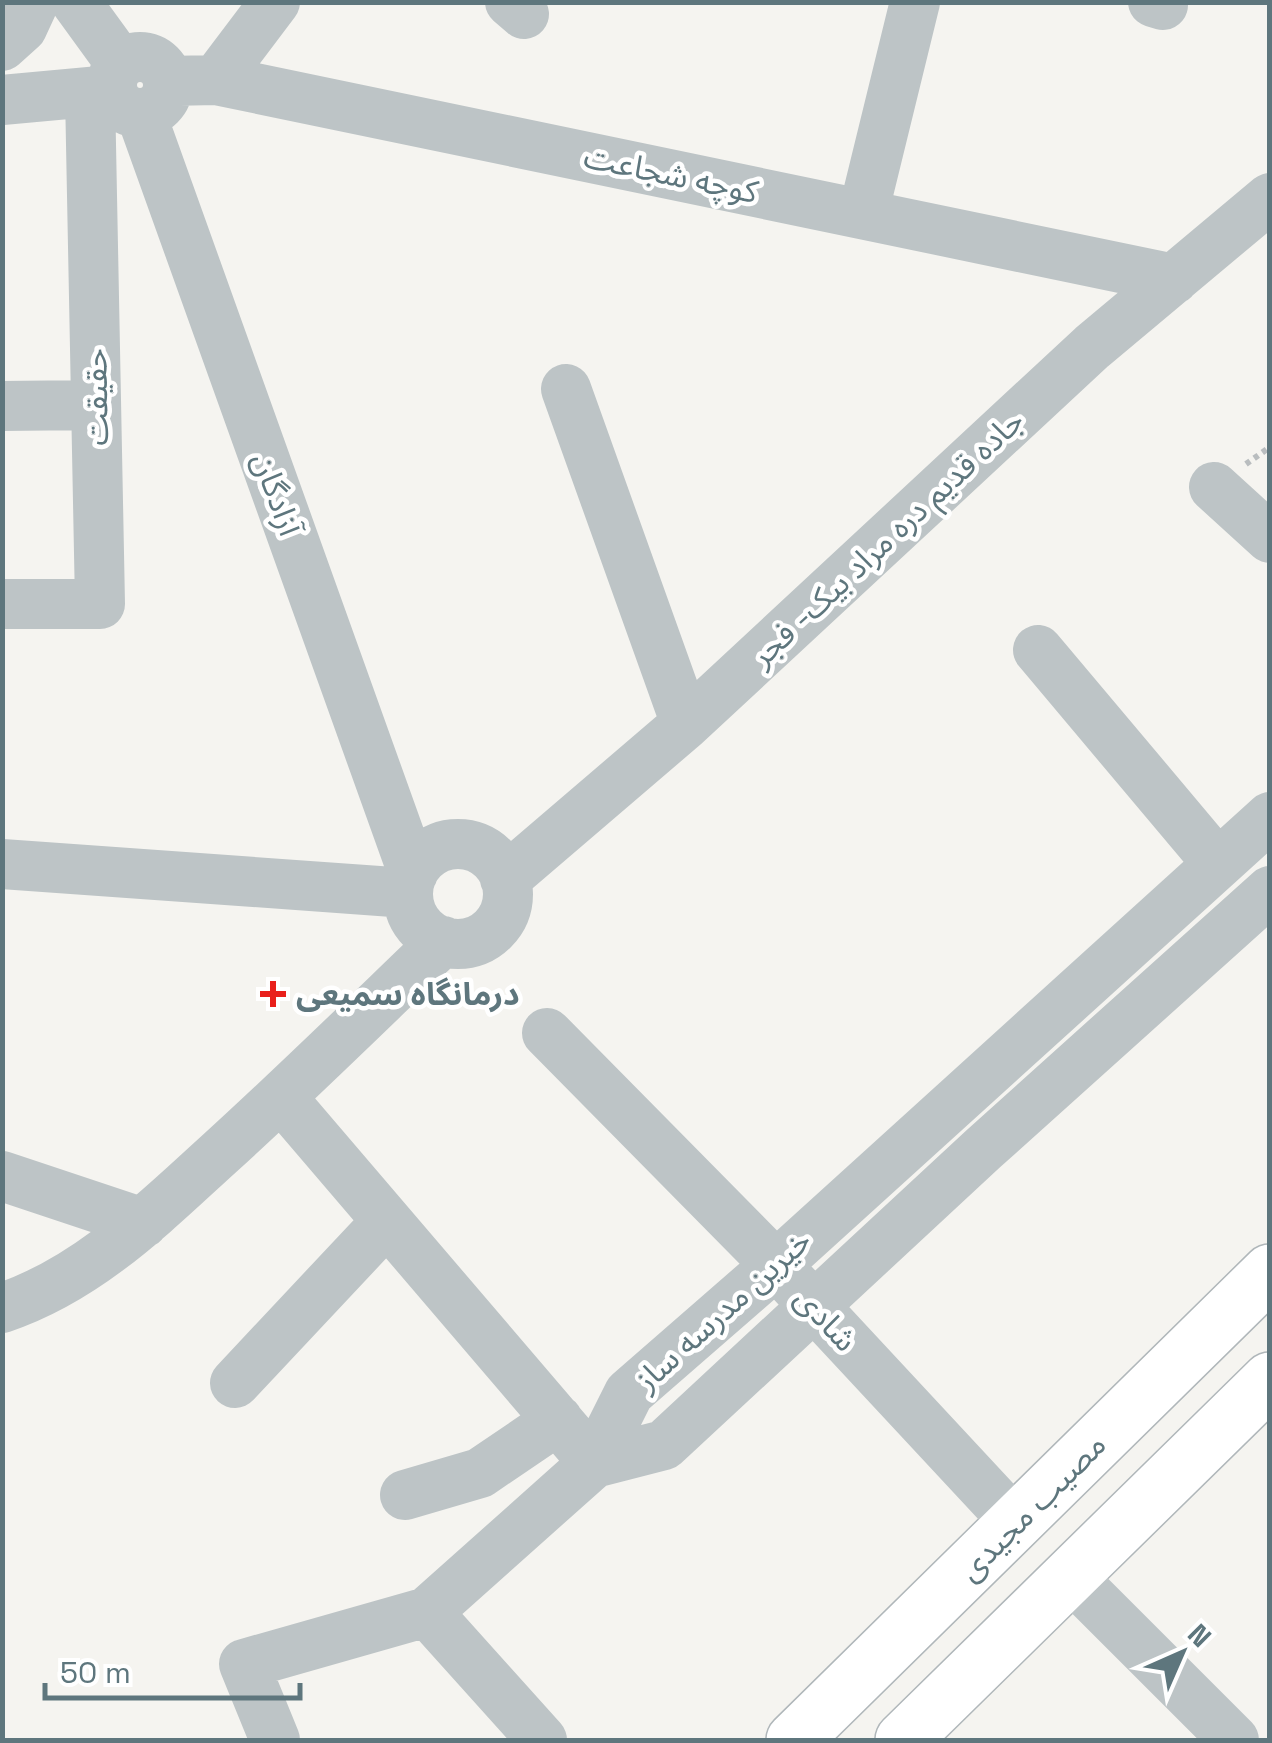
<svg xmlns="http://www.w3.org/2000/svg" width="1272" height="1743" font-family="'Space Grotesk','Noto Sans Arabic',sans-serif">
<rect width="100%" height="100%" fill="#f5f4f0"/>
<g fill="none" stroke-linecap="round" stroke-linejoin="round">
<g stroke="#b0b7ba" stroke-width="58">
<path id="major" d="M 794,1740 L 1270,1272
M 903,1740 L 1270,1380"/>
</g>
<path stroke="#b9bdbf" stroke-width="6" stroke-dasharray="5 5" stroke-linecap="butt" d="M 1246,464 L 1270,447"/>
<path stroke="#bdc4c6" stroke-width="50" d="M 76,2 L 121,64
M 510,2 L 524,14
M 1153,2 L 1163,5
M 2,46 L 22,28 L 34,2
M112 85a28 28 0 1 1 56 0a28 28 0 1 1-56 0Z
M 216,80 L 275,2
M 168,81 L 216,80 L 1174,279
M 2,100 L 111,90
M 141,114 L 413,873
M 863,214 L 915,2
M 566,389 L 686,724
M 2,406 L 96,405
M 1214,487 L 1270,538
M 2,604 L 100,604 L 90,93
M 1038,650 L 1218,864
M408 894a50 50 0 1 1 100 0a50 50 0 1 1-100 0Z
M 2,864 L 407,893
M 505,879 L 686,724 L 1092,347 L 1270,198
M 547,1033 L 776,1265 L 1016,1523
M 281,1097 L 594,1463
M 2,1176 L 143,1223
M 2,1308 C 89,1279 155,1212 220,1153 C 296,1084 369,1012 443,941
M 235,1383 L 387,1221
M 594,1463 L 664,1445 L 983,1149 L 1270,891
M 405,1495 L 480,1473 L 558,1420
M 1071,1577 L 1234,1740
M 427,1612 L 542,1740
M 275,1740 L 244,1664 L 427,1612 L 594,1463 L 629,1393 L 776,1265 L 1270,817"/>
<use href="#major" stroke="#fff" stroke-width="55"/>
</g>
<path fill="#e9201c" stroke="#fff" stroke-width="4" d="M268 979h10v10h10v10h-10v10h-10v-10h-10v-10h10z"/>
<g text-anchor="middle" stroke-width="9" stroke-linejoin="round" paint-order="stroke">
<g font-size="32" fill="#5e767d" stroke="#fff">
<text transform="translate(671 174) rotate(12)" y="11">کوچه شجاعت</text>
<text transform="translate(96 397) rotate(-91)" y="11">حقیقت</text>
<text transform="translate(277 494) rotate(70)" y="11">آزادگان</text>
<text transform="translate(887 538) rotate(-43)" y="11">جاده قدیم دره مراد بیک- فجر</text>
<text transform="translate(723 1310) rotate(-42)" y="11">خیرین مدرسه ساز</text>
<text transform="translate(826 1319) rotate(47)" y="11">شادی</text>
<text transform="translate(1032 1507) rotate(-45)" y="11">مصیب مجیدی</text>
</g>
<g font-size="32" font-weight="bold" fill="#5e767d" stroke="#fff" text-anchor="start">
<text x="296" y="1005">درمانگاه سمیعی</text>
</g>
</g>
<rect width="1272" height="1743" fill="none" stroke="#5e767d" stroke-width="10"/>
<g transform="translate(1182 1653) rotate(45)" stroke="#ffffff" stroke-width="8" paint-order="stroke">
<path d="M0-8L18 38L0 25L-18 38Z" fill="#5e767d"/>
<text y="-15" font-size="28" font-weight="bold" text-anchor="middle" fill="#5e767d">N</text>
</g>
<path d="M45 1683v15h255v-15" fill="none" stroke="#5e767d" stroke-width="5"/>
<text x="60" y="1683" font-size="30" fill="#5e767d" stroke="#ffffff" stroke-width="8" paint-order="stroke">50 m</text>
</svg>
